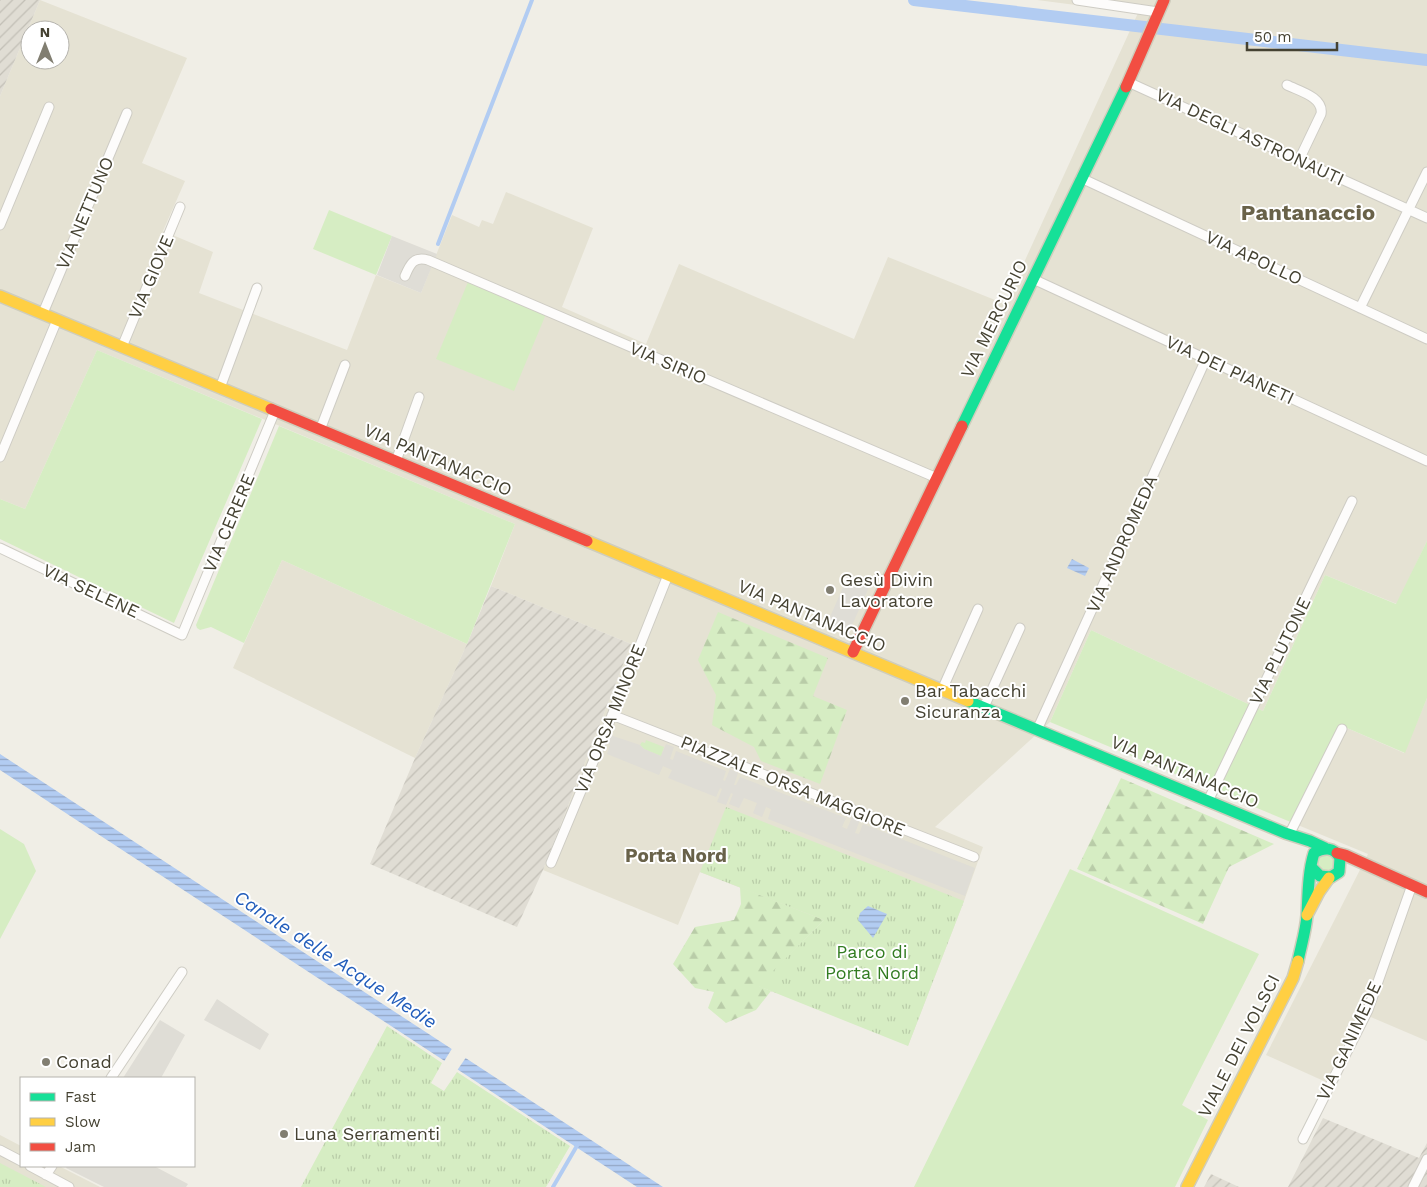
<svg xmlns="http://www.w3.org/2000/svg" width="1427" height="1187" font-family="'Work Sans',sans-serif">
<defs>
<pattern id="industrial-furrows" width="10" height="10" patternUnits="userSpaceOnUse" patternTransform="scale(1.25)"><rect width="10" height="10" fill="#e0ddd4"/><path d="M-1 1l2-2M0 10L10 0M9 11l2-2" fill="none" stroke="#c2bfb6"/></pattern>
<pattern id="forest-firs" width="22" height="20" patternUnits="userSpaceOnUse" patternTransform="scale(1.25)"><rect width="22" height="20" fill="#d6edc3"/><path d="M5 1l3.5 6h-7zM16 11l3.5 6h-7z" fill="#b9cca8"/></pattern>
<pattern id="park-tufts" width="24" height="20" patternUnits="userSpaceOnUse" patternTransform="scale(1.25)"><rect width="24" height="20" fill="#d6edc3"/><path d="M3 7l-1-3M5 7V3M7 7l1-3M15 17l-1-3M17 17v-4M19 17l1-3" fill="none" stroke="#b9cca8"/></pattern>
<pattern id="water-rules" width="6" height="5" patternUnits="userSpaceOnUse" patternTransform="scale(1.25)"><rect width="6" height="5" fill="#b2ccf2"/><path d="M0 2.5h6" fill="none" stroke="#93a7c5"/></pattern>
</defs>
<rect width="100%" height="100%" fill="#f0eee6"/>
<path fill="#e5e2d3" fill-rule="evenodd" d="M 40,0 L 187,58 L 142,163 L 185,181 L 163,231 L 213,252 L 199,293 L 347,350 L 376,275 L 421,293 L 452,215 L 479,227 L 482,220 L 493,224 L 506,192 L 593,228 L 562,307 L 646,344 L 679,264 L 854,339 L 888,257 L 1005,304 L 1138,13 L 1037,0 L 1427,0 L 1427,541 L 1397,604 L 1325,575 L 1263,711 L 1091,630 L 1050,722 L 935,827 L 983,847 L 964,901 L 908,1046 L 823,920 L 700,872 L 678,925 L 543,870 L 631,644 L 491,586 L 515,524 L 97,350 L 25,509 L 0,499 L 0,96 ZM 30,30 L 60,30 L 60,60 L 30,60 Z
M 282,560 L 467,644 L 415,758 L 233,668 Z
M 1427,698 L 1427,1041 L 1359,1012 L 1326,1082 L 1266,1055 L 1368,854 L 1293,823 L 1340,725 L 1404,753 Z
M 0,1135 L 21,1146 L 21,1166 L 59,1166 L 100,1187 L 0,1187 Z"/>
<path fill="url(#industrial-furrows)" d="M 0,0 L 40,0 L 0,96 Z
M 491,586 L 631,644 L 543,870 L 517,927 L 370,864 L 415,758 L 467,644 Z
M 1323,1118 L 1419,1158 L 1427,1143 L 1427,1187 L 1288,1187 Z
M 1211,1174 L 1239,1187 L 1204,1187 Z"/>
<path fill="#d6edc3" d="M 329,210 L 392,236 L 376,275 L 313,249 Z
M 468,282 L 546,314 L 514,391 L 436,359 Z
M 97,350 L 262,419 L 174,623 L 0,539 L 0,499 L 25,509 Z
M 279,426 L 515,524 L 467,644 L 282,560 L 244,643 L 211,627 L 200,630 L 197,628 L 196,625 Z
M 1427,541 L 1427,698 L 1405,753 L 1340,725 L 1293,823 L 1050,722 L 1091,630 L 1263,711 L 1325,575 L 1396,604 Z
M 646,740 L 664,747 L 661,756 L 644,749 L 640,745 L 642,742 L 645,743 Z
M 0,829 L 24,844 L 36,871 L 0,939 Z
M1317 863a9 9 0 1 1 18 0a9 9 0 1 1-18 0Z
M 1070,869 L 1259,954 L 1182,1105 L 1208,1120 L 1175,1187 L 914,1187 Z"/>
<path fill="url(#forest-firs)" d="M 718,612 L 828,658 L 813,696 L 847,710 L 820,784 L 761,761 L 754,747 L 712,725 L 716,695 L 698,660 Z
M 1121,778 L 1274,844 L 1229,867 L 1203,924 L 1077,869 Z
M 740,887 L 824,920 L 759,986 L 771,991 L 756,1010 L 726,1023 L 708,1008 L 714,992 L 695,988 L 673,964 L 695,927 L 734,920 L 741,904 Z"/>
<path fill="url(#park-tufts)" d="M 726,807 L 964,901 L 908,1046 L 758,986 L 824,920 L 700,872 Z
M 387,1026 L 442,1063 L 431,1083 L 444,1091 L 457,1072 L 570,1146 L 546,1187 L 301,1187 Z
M 0,1163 L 46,1187 L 0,1187 Z"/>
<path fill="#dfddd6" d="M 392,236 L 437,254 L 421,293 L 377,275 Z
M 848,576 L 870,585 L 849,632 L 845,634 L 826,626 Z
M 610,735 L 640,745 L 644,749 L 661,756 L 666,744 L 674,747 L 670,759 L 673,760 L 676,751 L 726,771 L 723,780 L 725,781 L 730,769 L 738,773 L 734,785 L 736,785 L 740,777 L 846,818 L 842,827 L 847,829 L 852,817 L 860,820 L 855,833 L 859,834 L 863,824 L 975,868 L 965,896 L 768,819 L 771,809 L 766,807 L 762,817 L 753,813 L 757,803 L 744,798 L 739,808 L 729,804 L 733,794 L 731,793 L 726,805 L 717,802 L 722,789 L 720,788 L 716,797 L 668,778 L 672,770 L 663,766 L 659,775 L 607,754 L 610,745 L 607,743 Z
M 217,999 L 269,1034 L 260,1050 L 204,1020 Z
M 160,1020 L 185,1035 L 161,1078 L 123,1078 Z
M 67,1166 L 154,1166 L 188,1184 L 186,1187 L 104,1187 L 66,1168 Z"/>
<path fill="url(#water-rules)" d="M 1072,559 L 1089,568 L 1085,576 L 1067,568 Z
M 0,754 L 663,1187 L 637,1187 L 0,770 Z
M 868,906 L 887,914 L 873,938 L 858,920 L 860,913 Z"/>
<path fill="#f0eee6" d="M 453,1047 L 467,1056 L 456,1072 L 443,1063 Z"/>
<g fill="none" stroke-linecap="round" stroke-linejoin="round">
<path stroke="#b2ccf2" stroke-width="4" d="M 438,244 L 532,0
M 553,1187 L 578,1144"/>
<path stroke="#b2ccf2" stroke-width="12" d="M 914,0 L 1427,60"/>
<g stroke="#ceccc4" stroke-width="11">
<path id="street" d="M 1077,0 L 1158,12
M 1128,82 L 1427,218
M 1287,85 C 1299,91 1324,97 1321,114 L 1299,160
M 1081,178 L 1427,339
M 0,225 L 49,107
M 405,276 C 410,264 414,256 428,260 L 937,478
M 1033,279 L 1427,461
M 1360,308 L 1427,172
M 43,313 L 127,113
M 122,347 L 180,207
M 220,388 L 257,288
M 320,430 L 345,365
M 0,457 L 57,320
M 396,461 L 419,397
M 0,548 L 182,635 L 275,411
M 942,690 L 978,609
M 984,707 L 1020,628
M 612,715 L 974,857
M 1037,730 L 1206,359
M 1208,801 L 1352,501
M 1289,835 L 1342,729
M 551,863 L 603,738 L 668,575
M 111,1078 L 182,972
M 1303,1139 L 1368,1010 L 1412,885
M 0,1150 L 21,1161
M 30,1166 L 69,1187
M 46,1175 L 52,1166
M 1413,1187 L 1427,1159"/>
</g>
<g stroke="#cfcdbc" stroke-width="14">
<path id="fast" d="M 962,426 L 1126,87
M 968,701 L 1285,833 L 1310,841 L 1325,848
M 1298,961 C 1301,946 1306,930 1307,915 C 1308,895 1308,872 1314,853 C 1324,847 1334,847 1340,858 L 1339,872 L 1331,877 L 1320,876 L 1311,867"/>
</g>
<g stroke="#cfcdbc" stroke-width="14">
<path id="slow" d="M 0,296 L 271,409
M 587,541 L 968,701
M 1307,915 L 1319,892 L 1329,878
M 1187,1187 L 1293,978 L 1298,961"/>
</g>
<g stroke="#cfcdbc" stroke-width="14">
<path id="jam" d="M 1126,87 L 1164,0
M 271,409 L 587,541
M 853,652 L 962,426
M 1337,853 L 1345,855 L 1427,892"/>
</g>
<use href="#street" stroke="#fdfcfb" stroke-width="9"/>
<use href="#fast" stroke="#16e098" stroke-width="11"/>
<use href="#slow" stroke="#ffcf43" stroke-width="11"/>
<use href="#jam" stroke="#f24e42" stroke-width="11"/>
</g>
<g fill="#817e71" stroke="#fff" stroke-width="2">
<circle cx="830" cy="590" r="5"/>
<circle cx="905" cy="701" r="5"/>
<circle cx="46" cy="1062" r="5"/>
<circle cx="284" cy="1134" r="5"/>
</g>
<g text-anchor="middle" stroke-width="4" stroke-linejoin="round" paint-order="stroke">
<g font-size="18" fill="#454232" stroke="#fff">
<text transform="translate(1250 137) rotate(25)" y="6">VIA DEGLI ASTRONAUTI</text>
<text transform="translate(85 213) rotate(-67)" y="6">VIA NETTUNO</text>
<text transform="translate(1254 258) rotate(25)" y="6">VIA APOLLO</text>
<text transform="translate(151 277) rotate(-67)" y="6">VIA GIOVE</text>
<text transform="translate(994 319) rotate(-64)" y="6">VIA MERCURIO</text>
<text transform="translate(668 363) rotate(23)" y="6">VIA SIRIO</text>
<text transform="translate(1230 370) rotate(25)" y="6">VIA DEI PIANETI</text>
<text transform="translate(438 460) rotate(23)" y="6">VIA PANTANACCIO</text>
<text transform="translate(229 523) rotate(-67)" y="6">VIA CERERE</text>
<text transform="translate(1122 544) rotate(-66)" y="6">VIA ANDROMEDA</text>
<text transform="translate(91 591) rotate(25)" y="6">VIA SELENE</text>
<text transform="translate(812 616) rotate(23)" y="6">VIA PANTANACCIO</text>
<text transform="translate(1280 651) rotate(-64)" y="6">VIA PLUTONE</text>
<text transform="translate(610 719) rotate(-68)" y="6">VIA ORSA MINORE</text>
<text transform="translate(1185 772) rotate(23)" y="6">VIA PANTANACCIO</text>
<text transform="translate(793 786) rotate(22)" y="6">PIAZZALE ORSA MAGGIORE</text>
<text transform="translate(1349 1041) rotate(-65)" y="6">VIA GANIMEDE</text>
<text transform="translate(1239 1046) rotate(-63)" y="6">VIALE DEI VOLSCI</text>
</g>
<g font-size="18" fill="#454232" stroke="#fff" text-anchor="start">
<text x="840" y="586">Gesù Divin<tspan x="840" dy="21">Lavoratore</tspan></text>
<text x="915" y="697">Bar Tabacchi<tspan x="915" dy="21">Sicuranza</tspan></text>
<text x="56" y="1068">Conad</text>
<text x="294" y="1140">Luna Serramenti</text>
</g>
<g font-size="18" fill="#327c21" stroke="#fff">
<text x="872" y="958">Parco di<tspan x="872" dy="21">Porta Nord</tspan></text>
</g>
<g font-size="19" font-weight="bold" fill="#696249" stroke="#fff">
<text x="676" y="862">Porta Nord</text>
</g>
<g font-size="19" font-style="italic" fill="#225dbb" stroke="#fff">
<text transform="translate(336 959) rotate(33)" y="7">Canale delle Acque Medie</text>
</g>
<g font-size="22" font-weight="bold" fill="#696249" stroke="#fff">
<text x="1308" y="220">Pantanaccio</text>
</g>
</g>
<rect x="20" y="1077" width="175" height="90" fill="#ffffff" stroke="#b5b3ad"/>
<rect x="30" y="1093" width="25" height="8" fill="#16e098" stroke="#b5b3ad"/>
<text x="65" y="1102" font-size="15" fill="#454232">Fast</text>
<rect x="30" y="1118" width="25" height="8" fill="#ffcf43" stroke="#b5b3ad"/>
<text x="65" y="1127" font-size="15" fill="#454232">Slow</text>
<rect x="30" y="1143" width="25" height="8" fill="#f24e42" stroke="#b5b3ad"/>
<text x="65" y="1152" font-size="15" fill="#454232">Jam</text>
<g transform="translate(45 45)"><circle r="24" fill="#ffffff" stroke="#b5b3ad"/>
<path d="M0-4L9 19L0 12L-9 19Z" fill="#817e71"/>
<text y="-8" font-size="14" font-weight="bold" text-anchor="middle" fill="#454232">N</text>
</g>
<path d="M1247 42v8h90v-8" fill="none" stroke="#454232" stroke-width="2.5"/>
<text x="1254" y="42" font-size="15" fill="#454232" stroke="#ffffff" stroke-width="4" paint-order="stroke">50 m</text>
</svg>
